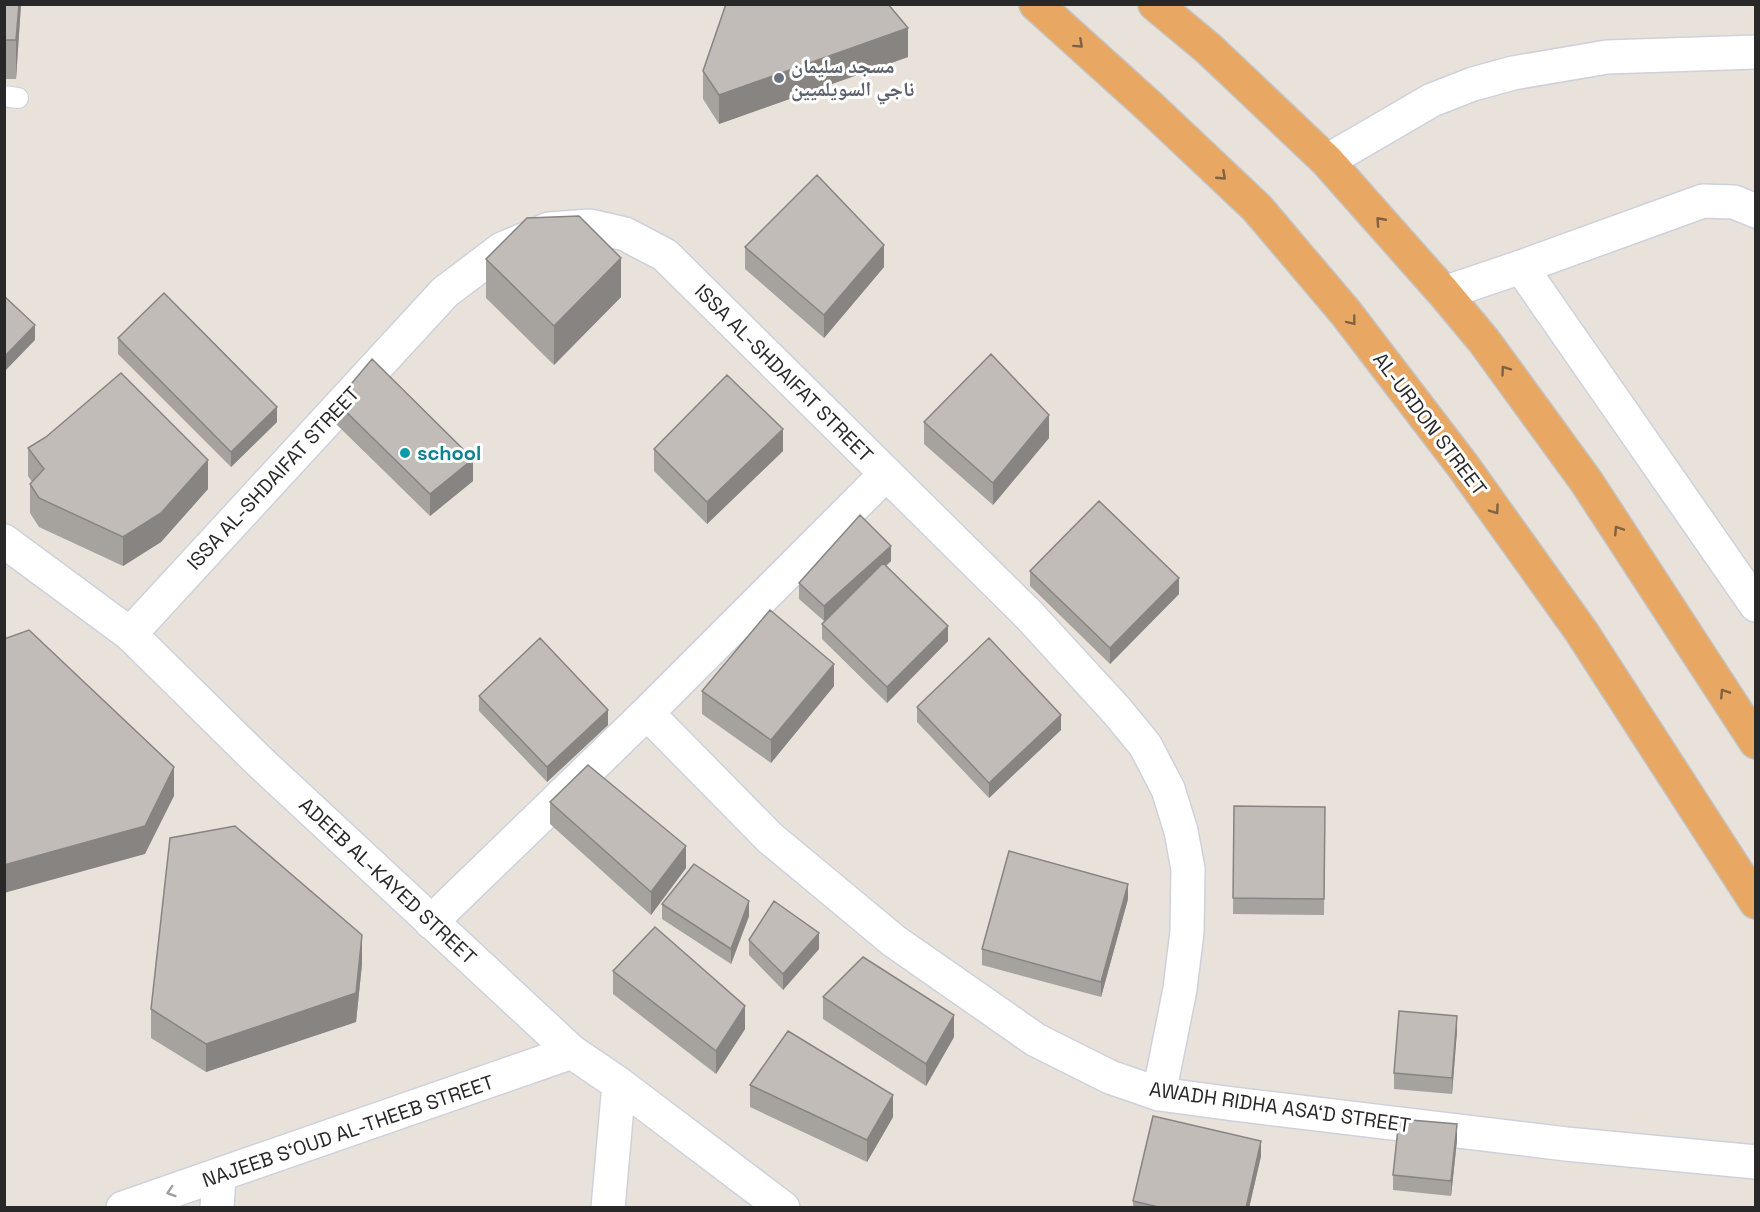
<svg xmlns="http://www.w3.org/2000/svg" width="1760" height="1212" font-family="'Space Grotesk','Noto Naskh Arabic',sans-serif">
<rect width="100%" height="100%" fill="#e9e2db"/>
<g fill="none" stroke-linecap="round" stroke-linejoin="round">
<g stroke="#cdd1dc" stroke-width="22">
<path id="service" d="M 4,96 L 18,98"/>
</g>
<g stroke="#cdd1dc" stroke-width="36">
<path id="minor" d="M 1327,161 L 1432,100 L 1473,84 L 1513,73 L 1607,57 L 1756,52
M 1521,267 L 1756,605
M 1444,293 L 1521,267 L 1703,201 L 1734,202 L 1756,211
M 4,541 L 130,634 L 260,762 L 572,1052 L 619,1084 L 783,1208
M 130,634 L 445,292 L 502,249 L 549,229 L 590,226 L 625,234 L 665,255 L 1028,614 L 1117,711 L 1145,745 L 1168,789 L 1181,831 L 1188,869 L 1187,932 L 1180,989 L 1159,1094
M 647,713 L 770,838 L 894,941 L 1036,1040 L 1110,1077 L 1159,1094 L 1234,1104 L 1566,1144 L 1756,1162
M 431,922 L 647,713 L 886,474
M 123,1208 L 572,1052
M 217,1208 L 219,1176
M 608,1208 L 619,1084"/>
</g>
<g stroke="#c3c3c3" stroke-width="36">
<path id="trunk" d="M 1036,4 L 1149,106 L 1257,208 L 1346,313 L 1463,466 L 1581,631 L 1756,902
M 1155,4 L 1209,49 L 1327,161 L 1444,293 L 1484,341 L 1586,481 L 1756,742"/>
</g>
<use href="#service" stroke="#fff" stroke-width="20"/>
<use href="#minor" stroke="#fff" stroke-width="33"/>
<use href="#trunk" stroke="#e8a864" stroke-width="33"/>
</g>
<path fill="#a6a29e" d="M 4,4 L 21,4 L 16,79 L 4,79 Z
M 908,57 L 719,124 L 703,99 L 703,71 Z
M 745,247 L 884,267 L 824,338 L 745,269 Z
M 486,259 L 621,297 L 554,365 L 486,298 Z
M 118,338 L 277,422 L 231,467 L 118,354 Z
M 336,402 L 473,481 L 430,516 L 336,424 Z
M 924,422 L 1049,438 L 993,505 L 924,444 Z
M 28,448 L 208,489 L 161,542 L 123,566 L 39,527 L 30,513 L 30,484 L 32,482 L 28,476 Z
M 654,449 L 783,451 L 707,524 L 654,471 Z
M 891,561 L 886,566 L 948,641 L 887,703 L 822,639 L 822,624 L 833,613 L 824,621 L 799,599 L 799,583 Z
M 1030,571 L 1179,594 L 1110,664 L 1030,586 Z
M 834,686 L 771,763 L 702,714 L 702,691 Z
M 479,696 L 608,725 L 547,782 L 479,711 Z
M 917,707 L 1061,730 L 989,798 L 917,722 Z
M 550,802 L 686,868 L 651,915 L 550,824 Z
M 1234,806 L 1325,807 L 1324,915 L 1233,914 Z
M 1128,899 L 1101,997 L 982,965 L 982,949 Z
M 662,904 L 749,916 L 731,964 L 662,919 Z
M 749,940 L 819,949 L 783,990 L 749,955 Z
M 362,964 L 356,1022 L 206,1072 L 151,1038 L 151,1009 Z
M 613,971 L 745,1029 L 716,1074 L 613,994 Z
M 823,997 L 954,1037 L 926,1086 L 823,1019 Z
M 1457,1031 L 1452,1094 L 1394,1089 L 1394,1073 Z
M 750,1085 L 893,1117 L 867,1162 L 750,1107 Z
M 1457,1140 L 1451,1196 L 1393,1190 L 1393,1175 Z
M 1261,1156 L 1249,1208 L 1133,1208 L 1133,1201 Z"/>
<path fill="#878481" d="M 19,4 L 21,4 L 16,79 L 16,40 Z
M 908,28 L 908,57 L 719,124 L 719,95 Z
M 884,245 L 884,267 L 824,338 L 824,315 Z
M 621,258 L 621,297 L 554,365 L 554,326 Z
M 35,325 L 35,340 L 4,372 L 4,357 Z
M 277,407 L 277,422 L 231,467 L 231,452 Z
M 1049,415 L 1049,438 L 993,505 L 993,483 Z
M 783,429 L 783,451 L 707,524 L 707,502 Z
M 473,459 L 473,481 L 430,516 L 430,494 Z
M 208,460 L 208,489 L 161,542 L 123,566 L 123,537 Z
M 891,546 L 891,561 L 824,621 L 824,606 Z
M 1179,578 L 1179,594 L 1110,664 L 1110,648 Z
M 948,626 L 948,641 L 887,703 L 887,687 Z
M 834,664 L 834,686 L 771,763 L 771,740 Z
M 608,710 L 608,725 L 547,782 L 547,767 Z
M 1061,715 L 1061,730 L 989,798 L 989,783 Z
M 174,767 L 174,796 L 145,854 L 4,893 L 4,865 Z
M 686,846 L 686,868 L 651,915 L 651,892 Z
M 1128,884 L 1128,899 L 1101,997 L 1101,982 Z
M 749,901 L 749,916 L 731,964 L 731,949 Z
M 819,933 L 819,949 L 783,990 L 783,974 Z
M 362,935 L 362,964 L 356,1022 L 206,1072 L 206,1044 Z
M 745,1006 L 745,1029 L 716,1074 L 716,1051 Z
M 954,1015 L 954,1037 L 926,1086 L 926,1064 Z
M 1457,1016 L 1457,1031 L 1452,1094 L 1452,1078 Z
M 893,1095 L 893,1117 L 867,1162 L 867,1140 Z
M 1457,1124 L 1457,1140 L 1451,1196 L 1451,1181 Z
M 1261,1141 L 1261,1156 L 1249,1208 L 1246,1208 Z"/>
<path fill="#c1bcb8" stroke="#878481" stroke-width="1.5" d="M 4,4 L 19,4 L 16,40 L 4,40 Z
M 726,4 L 888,4 L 908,28 L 719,95 L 703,71 Z
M 817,175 L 884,245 L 824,315 L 745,247 Z
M 579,216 L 621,258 L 554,326 L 486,259 L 527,218 Z
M 164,293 L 277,407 L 231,452 L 118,338 Z
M 4,296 L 35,325 L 4,357 Z
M 991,354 L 1049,415 L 993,483 L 924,422 Z
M 372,359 L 473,459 L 430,494 L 336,402 Z
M 121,373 L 208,460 L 161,513 L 123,537 L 39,498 L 30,484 L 44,469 L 28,448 L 46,437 Z
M 727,375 L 783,429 L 707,502 L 654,449 Z
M 1099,501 L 1179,578 L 1110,648 L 1030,571 Z
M 860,515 L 891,546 L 824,606 L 799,583 Z
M 883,563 L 948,626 L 887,687 L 822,624 Z
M 770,610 L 834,664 L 771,740 L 702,691 Z
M 29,630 L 174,767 L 145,826 L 4,865 L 4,639 Z
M 540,638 L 608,710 L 547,767 L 479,696 Z
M 989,638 L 1061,715 L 989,783 L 917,707 Z
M 588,765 L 686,846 L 651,892 L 550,802 Z
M 1234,806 L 1325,807 L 1324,899 L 1233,898 Z
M 235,826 L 362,935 L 356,993 L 206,1044 L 151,1009 L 170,838 Z
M 1009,851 L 1128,884 L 1101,982 L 982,949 Z
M 694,864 L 749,901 L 731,949 L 662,904 Z
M 774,901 L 819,933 L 783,974 L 749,940 Z
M 655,927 L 745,1006 L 716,1051 L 613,971 Z
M 863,957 L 954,1015 L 926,1064 L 823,997 Z
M 1399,1011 L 1457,1016 L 1452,1078 L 1394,1073 Z
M 788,1031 L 893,1095 L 867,1140 L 750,1085 Z
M 1153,1116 L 1261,1141 L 1246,1208 L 1163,1208 L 1133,1201 Z
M 1399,1119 L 1457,1124 L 1451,1181 L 1393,1175 Z"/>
<defs><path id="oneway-chevron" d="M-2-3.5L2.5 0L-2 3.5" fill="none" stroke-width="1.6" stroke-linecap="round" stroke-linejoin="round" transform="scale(1.5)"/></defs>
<g stroke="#7e6243">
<use href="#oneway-chevron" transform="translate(1079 44) rotate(42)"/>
<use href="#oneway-chevron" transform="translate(1222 176) rotate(43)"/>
<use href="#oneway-chevron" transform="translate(1380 221) rotate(-132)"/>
<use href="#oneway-chevron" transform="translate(1352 321) rotate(52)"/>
<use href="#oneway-chevron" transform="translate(1505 370) rotate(-126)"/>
<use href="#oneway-chevron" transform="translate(1495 510) rotate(55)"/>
<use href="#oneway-chevron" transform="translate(1618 530) rotate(-123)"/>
<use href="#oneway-chevron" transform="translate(1724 693) rotate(-123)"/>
</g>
<use stroke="#9e9e9e" href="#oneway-chevron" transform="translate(171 1192) rotate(162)"/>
<circle fill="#6b7280" stroke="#fff" stroke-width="2" cx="779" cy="78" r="6"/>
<circle fill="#0f9aa8" stroke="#fff" stroke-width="2" cx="405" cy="453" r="6"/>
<g text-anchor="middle" stroke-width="6" stroke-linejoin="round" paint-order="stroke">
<g font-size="20" font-weight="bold" fill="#5b616d" stroke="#fff" text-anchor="start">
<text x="791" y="73">مسجد سليمان<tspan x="791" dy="23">ناجي السويلميين</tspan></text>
</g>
<g font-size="20" fill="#282828" stroke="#fff">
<text transform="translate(784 373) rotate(45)" y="7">ISSA AL-SHDAIFAT STREET</text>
<text transform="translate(1430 424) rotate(53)" y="7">AL-URDON STREET</text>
<text transform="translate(273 478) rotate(-47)" y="7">ISSA AL-SHDAIFAT STREET</text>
<text transform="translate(388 881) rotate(43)" y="7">ADEEB AL-KAYED STREET</text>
<text transform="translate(1280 1107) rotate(8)" y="7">AWADH RIDHA ASA‘D STREET</text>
<text transform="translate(348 1131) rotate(-19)" y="7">NAJEEB S‘OUD AL-THEEB STREET</text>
</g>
<g font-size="20" font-weight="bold" fill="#0d838f" stroke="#fff" text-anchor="start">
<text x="417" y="460">school</text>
</g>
</g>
<rect width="1760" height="1212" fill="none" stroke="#282828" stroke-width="12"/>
</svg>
